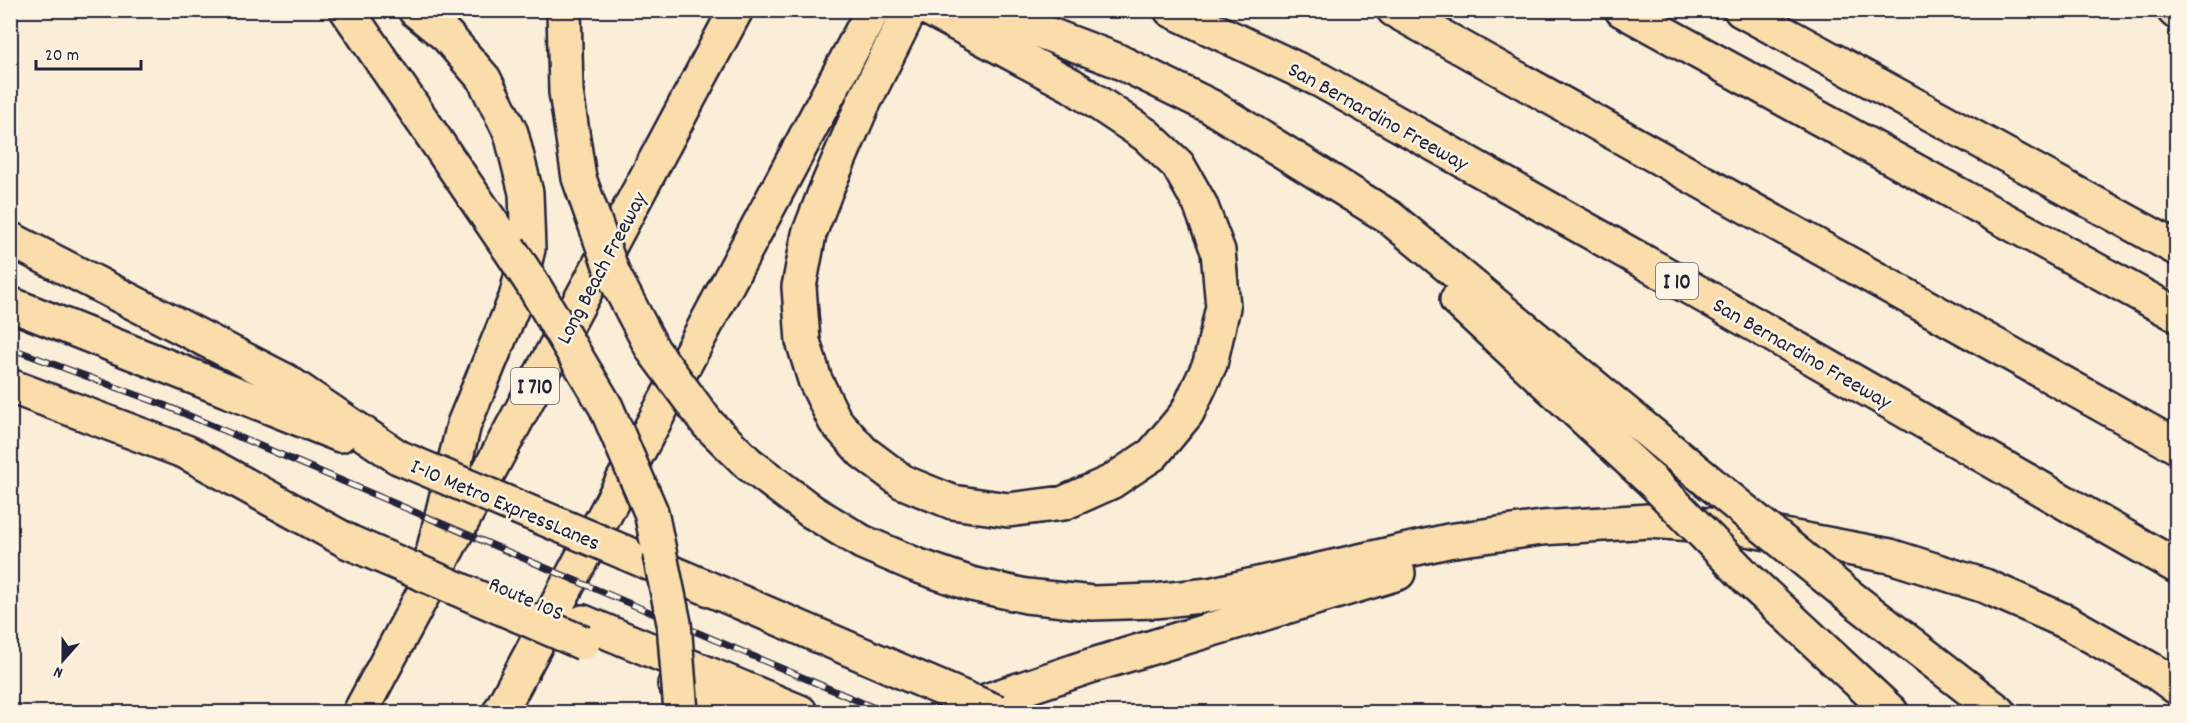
<svg xmlns="http://www.w3.org/2000/svg" width="2187" height="723" font-family="Dekko,sans-serif">
<rect width="100%" height="100%" fill="#faeed8"/>
<filter id="ink" filterUnits="userSpaceOnUse"><feTurbulence type="fractalNoise" baseFrequency=".0167" numOctaves="2"/><feDisplacementMap in="SourceGraphic" scale="12" xChannelSelector="R" yChannelSelector="G"/><feConvolveMatrix kernelMatrix="1 2 1 2 8 2 1 2 1" color-interpolation-filters="sRGB"/></filter>
<g filter="url(#ink)">
<g fill="none" stroke-linecap="round" stroke-linejoin="round">
<g stroke="#22223b" stroke-width="38">
<path id="primary" d="M 2174,10 L 2176,12"/>
</g>
<g stroke="#22223b" stroke-width="38">
<path id="motorway" d="M 347,10 L 509,248
M 415,10 L 447,36 L 484,79 L 511,133 L 526,193 L 528,249 L 516,298 L 464,424 L 433,553
M 910,10 L 863,104 L 826,190 L 809,234 L 799,287 L 803,341 L 815,380 L 835,421 L 863,452 L 903,482 L 952,502 L 1008,510 L 1064,503 L 1111,482 L 1153,454 L 1187,413 L 1210,364 L 1223,307 L 1218,251 L 1200,204 L 1178,165 L 1146,135 L 1071,85 L 931,10
M 973,10 L 1037,30 L 1116,60 L 1210,106 L 1389,217 L 1714,486
M 1171,10 L 1320,80 L 1710,299 L 2176,566
M 1394,10 L 2176,446
M 1622,10 L 2176,314
M 1741,10 L 2176,248
M 10,239 L 286,381 L 398,457
M 1457,300 L 1653,482
M 10,304 L 340,435
M 10,386 L 186,452 L 349,542
M 749,464 L 811,511 L 862,542 L 916,565 L 971,584 L 1026,596 L 1093,603 L 1155,601 L 1209,595 L 1448,541 L 1542,528 L 1649,521 L 1736,527 L 1890,556 L 1985,586 L 2067,622 L 2157,673 L 2176,687
M 626,553 L 910,675
M 1748,579 L 1891,712
M 1849,596 L 1999,712
M 583,622 L 800,712
M 675,684 L 739,712
M 360,712 L 736,10
M 500,712 L 873,10
M 953,712 L 1090,666 L 1398,573"/>
</g>
<use href="#primary" stroke="#faddab" stroke-width="33"/>
<use href="#motorway" stroke="#faddab" stroke-width="33"/>
<g stroke="#22223b" stroke-width="7">
<path id="rail" d="M 10,348 L 164,405 L 884,712"/>
</g>
<use href="#rail" stroke="#fcf5e5" stroke-width="4.5" stroke-dasharray="14" stroke-linecap="butt"/>
<g stroke="#22223b" stroke-width="38" stroke-linecap="butt">
<path id="motorway-bridge" d="M 564,10 L 566,92 L 579,178 L 613,274 L 653,350 L 708,424 L 749,464
M 509,248 L 532,283 L 606,407 L 651,512 L 674,623 L 681,712
M 398,457 L 626,553
M 1653,482 L 1748,579
M 1714,486 L 1849,596
M 349,542 L 583,643
M 910,675 L 997,712"/>
</g>
<use href="#motorway-bridge" stroke="#faddab" stroke-width="33"/>
</g>
</g>
<g text-anchor="middle" stroke-width="5" stroke-linejoin="round" paint-order="stroke">
<g fill="#fcf5e5" stroke="#63616e" stroke-width="1.5">
<rect x="1656" y="263" width="42" height="36" rx="4.5"/>
<rect x="511" y="368" width="48" height="36" rx="4.5"/>
</g>
<g font-size="21" font-weight="bold" fill="#22223b">
<text x="1677" y="288">I 10</text>
<text x="535" y="393">I 710</text>
</g>
<g font-size="22" fill="#22223b" stroke="#fcf5e5">
<text transform="translate(1379 115) rotate(29)" y="8">San Bernardino Freeway</text>
<text transform="translate(600 267) rotate(-62)" y="8">Long Beach Freeway</text>
<text transform="translate(1803 352) rotate(30)" y="8">San Bernardino Freeway</text>
<text transform="translate(506 503) rotate(23)" y="8">I-10 Metro ExpressLanes</text>
<text transform="translate(527 597) rotate(24)" y="8">Route 10S</text>
</g>
</g>
<rect width="2187" height="723" fill="none" stroke="#fcf5e5" stroke-width="36"/>
<rect x="18" y="18" width="2151" height="687" fill="none" stroke="#22223b" stroke-width="2" filter="url(#ink)"/>
<g transform="translate(63 660) rotate(201)" stroke="#fcf5e5" stroke-width="4.5" paint-order="stroke">
<path d="M0-4.5L10 22L0 15L-10 22Z" fill="#22223b"/>
<text y="-9" font-size="16" font-weight="bold" text-anchor="middle" fill="#22223b">N</text>
</g>
<path d="M36 60v9h105v-9" fill="none" stroke="#22223b" stroke-width="3"/>
<text x="45" y="60" font-size="18" fill="#22223b" stroke="#fcf5e5" stroke-width="4.5" paint-order="stroke">20 m</text>
</svg>
